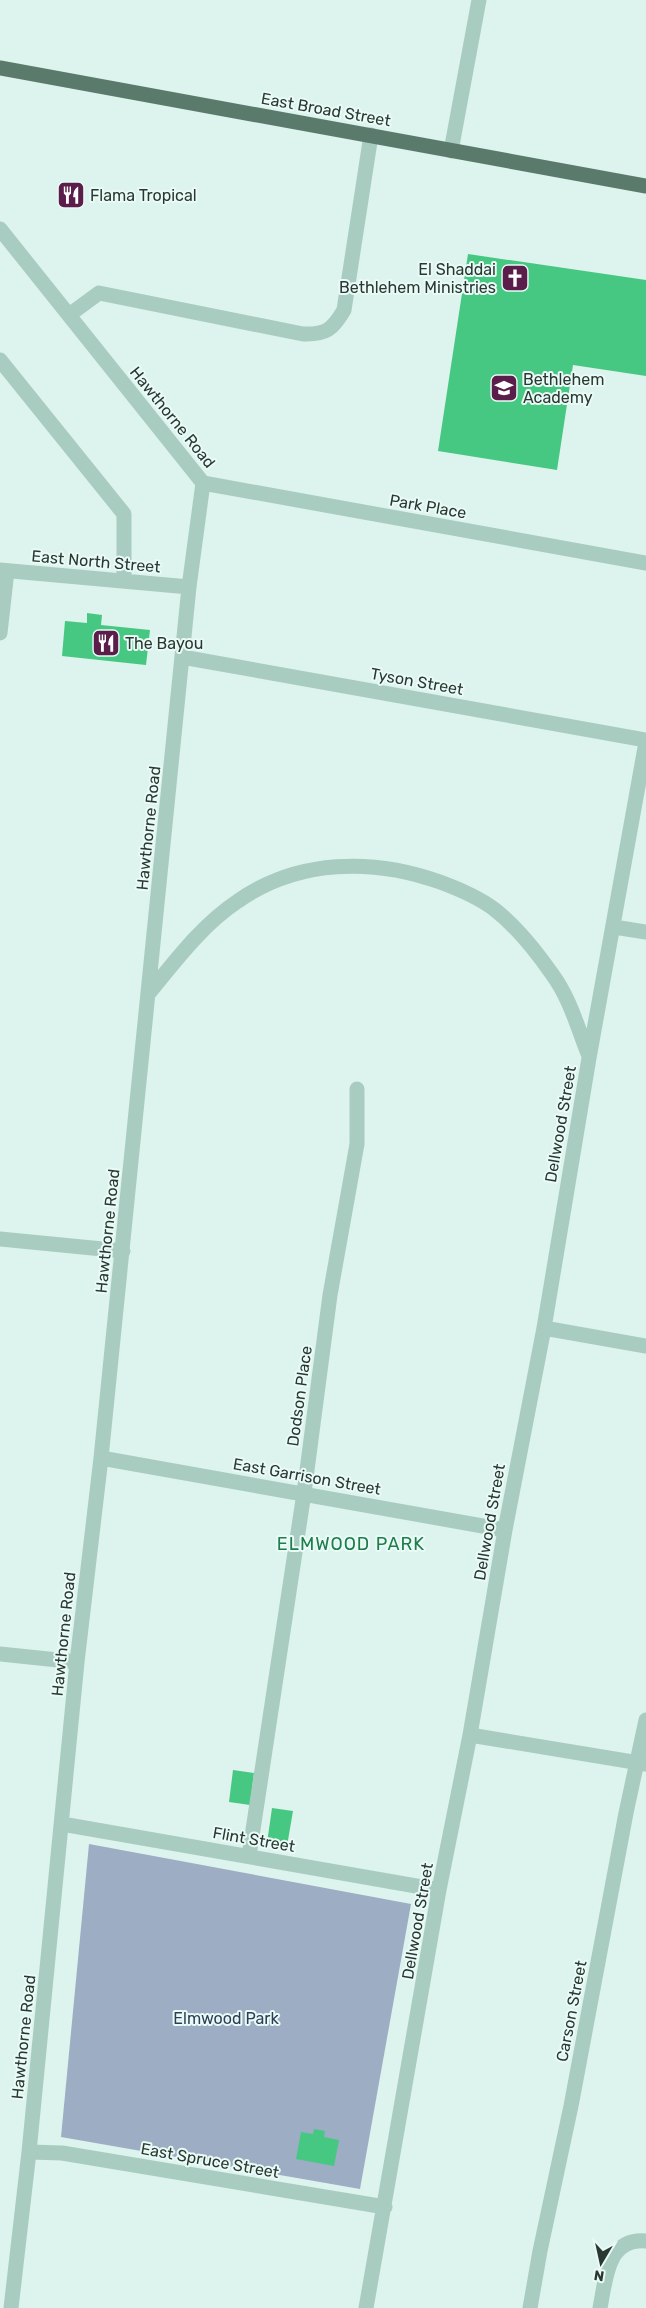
<svg xmlns="http://www.w3.org/2000/svg" width="646" height="2308" font-family="Rubik,sans-serif">
<rect width="100%" height="100%" fill="#ddf3ee"/>
<path fill="#9dadc3" d="M 89,1844 L 411,1904 L 360,2189 L 61,2137 Z"/>
<path fill="#46c883" d="M 468,254 L 646,280 L 646,376 L 573,365 L 557,470 L 438,451 Z
M 87,613 L 102,615 L 101,625 L 150,630 L 146,665 L 62,656 L 65,621 L 87,623 Z
M 233,1770 L 254,1773 L 250,1805 L 229,1802 Z
M 272,1808 L 293,1811 L 287,1846 L 267,1843 Z
M 314,2129 L 325,2131 L 324,2137 L 339,2140 L 334,2166 L 296,2159 L 301,2132 L 313,2134 Z"/>
<g fill="none" stroke-linecap="round" stroke-linejoin="round">
<path stroke="#a9ccc0" stroke-width="15" d="M 451,151 L 479,0
M 0,229 L 203,483 L 189,587 L 101,1458 L 77,1662 L 29,2152 L 11,2308
M 69,315 L 99,293 L 303,334 C 326,335 333,329 344,310 L 371,135
M 0,360 L 124,514 L 124,581
M 203,483 L 646,563
M 0,570 L 189,587
M 0,633 L 7,571
M 182,657 L 646,740
M 614,927 L 646,932
M 149,993 C 176,960 203,924 238,901 C 298,859 373,858 440,882 C 459,889 478,897 494,909 C 516,926 536,951 552,974 C 570,998 578,1029 589,1056
M 0,1239 L 123,1251
M 544,1328 L 646,1346
M 101,1458 L 505,1530
M 0,1654 L 77,1662
M 470,1735 L 646,1764
M 62,1824 L 439,1890
M 249,1856 L 304,1493 L 330,1295 L 357,1144 L 357,1089
M 29,2152 L 62,2153 L 385,2207
M 366,2308 L 439,1890 L 470,1735 L 505,1530 L 544,1328 L 589,1058 L 646,742
M 530,2308 L 540,2251 L 571,2106 L 626,1813 L 646,1720
M 600,2308 C 606,2278 607,2238 646,2241"/>
<path stroke="#5a7b6c" stroke-width="15" d="M 0,68 L 646,186"/>
</g>
<defs>
<g id="restaurant-square" transform="scale(1.4375)"><rect x="-9" y="-9" width="18" height="18" rx="4" fill="#5b1d49" stroke="#eafaf6"/><path d="M-5-6h1v4h1v-4h1v4h1v-4h1v5L-1.5 .5V6h-2V.5L-5-1ZM5-6V6H3V1.5H1.5Q1.5-4 5-6Z" fill="#fff"/></g>
<g id="church-square" transform="scale(1.4375)"><rect x="-9" y="-9" width="18" height="18" rx="4" fill="#5b1d49" stroke="#eafaf6"/><path d="M-1.2-6h2.4v3.5h3.3v2.4h-3.3V6h-2.4V-.1h-3.3v-2.4h3.3Z" fill="#fff"/></g>
<g id="school-square" transform="scale(1.4375)"><rect x="-9" y="-9" width="18" height="18" rx="4" fill="#5b1d49" stroke="#eafaf6"/><path d="M0-5L7-2L0 1L-7-2ZM-4 1L0 2.5L4 1V4Q0 6-4 4Z" fill="#fff"/></g>
</defs>
<g fill-rule="evenodd">
<use href="#restaurant-square" x="71" y="195"/>
<use href="#church-square" x="515" y="278"/>
<use href="#school-square" x="504" y="388"/>
<use href="#restaurant-square" x="106" y="643"/>
</g>
<g text-anchor="middle" stroke-width="4" stroke-linejoin="round" paint-order="stroke">
<g font-size="16" fill="#293931" stroke="#eafaf6">
<text transform="translate(326 109) rotate(10)" y="6">East Broad Street</text>
<text transform="translate(173 417) rotate(51)" y="6">Hawthorne Road</text>
<text transform="translate(428 506) rotate(10)" y="6">Park Place</text>
<text transform="translate(96 561) rotate(5)" y="6">East North Street</text>
<text transform="translate(417 681) rotate(10)" y="6">Tyson Street</text>
<text transform="translate(148 828) rotate(-84)" y="6">Hawthorne Road</text>
<text transform="translate(560 1124) rotate(-80)" y="6">Dellwood Street</text>
<text transform="translate(107 1231) rotate(-84)" y="6">Hawthorne Road</text>
<text transform="translate(299 1396) rotate(-82)" y="6">Dodson Place</text>
<text transform="translate(307 1476) rotate(10)" y="6">East Garrison Street</text>
<text transform="translate(489 1522) rotate(-80)" y="6">Dellwood Street</text>
<text transform="translate(63 1634) rotate(-84)" y="6">Hawthorne Road</text>
<text transform="translate(254 1839) rotate(10)" y="6">Flint Street</text>
<text transform="translate(417 1921) rotate(-80)" y="6">Dellwood Street</text>
<text transform="translate(571 2011) rotate(-79)" y="6">Carson Street</text>
<text transform="translate(23 2037) rotate(-84)" y="6">Hawthorne Road</text>
<text transform="translate(210 2160) rotate(10)" y="6">East Spruce Street</text>
</g>
<g font-size="16" fill="#293931" stroke="#eafaf6" text-anchor="start">
<text x="90" y="201">Flama Tropical</text>
<text x="496" y="275" text-anchor="end">El Shaddai<tspan x="496" dy="18">Bethlehem Ministries</tspan></text>
<text x="523" y="385">Bethlehem<tspan x="523" dy="18">Academy</tspan></text>
<text x="125" y="649">The Bayou</text>
</g>
<g font-size="16" fill="#2c3e57" stroke="#eafaf6">
<text x="226" y="2024">Elmwood Park</text>
</g>
<g font-size="18" letter-spacing="1" fill="#1e7d4b" stroke="#eafaf6">
<text x="351" y="1550">ELMWOOD PARK</text>
</g>
</g>
<g transform="translate(601 2263) rotate(189)" stroke="#eafaf6" stroke-width="4" paint-order="stroke">
<path d="M0-4L9 19L0 12L-9 19Z" fill="#293931"/>
<text y="-8" font-size="14" font-weight="bold" text-anchor="middle" fill="#293931">N</text>
</g>
</svg>
